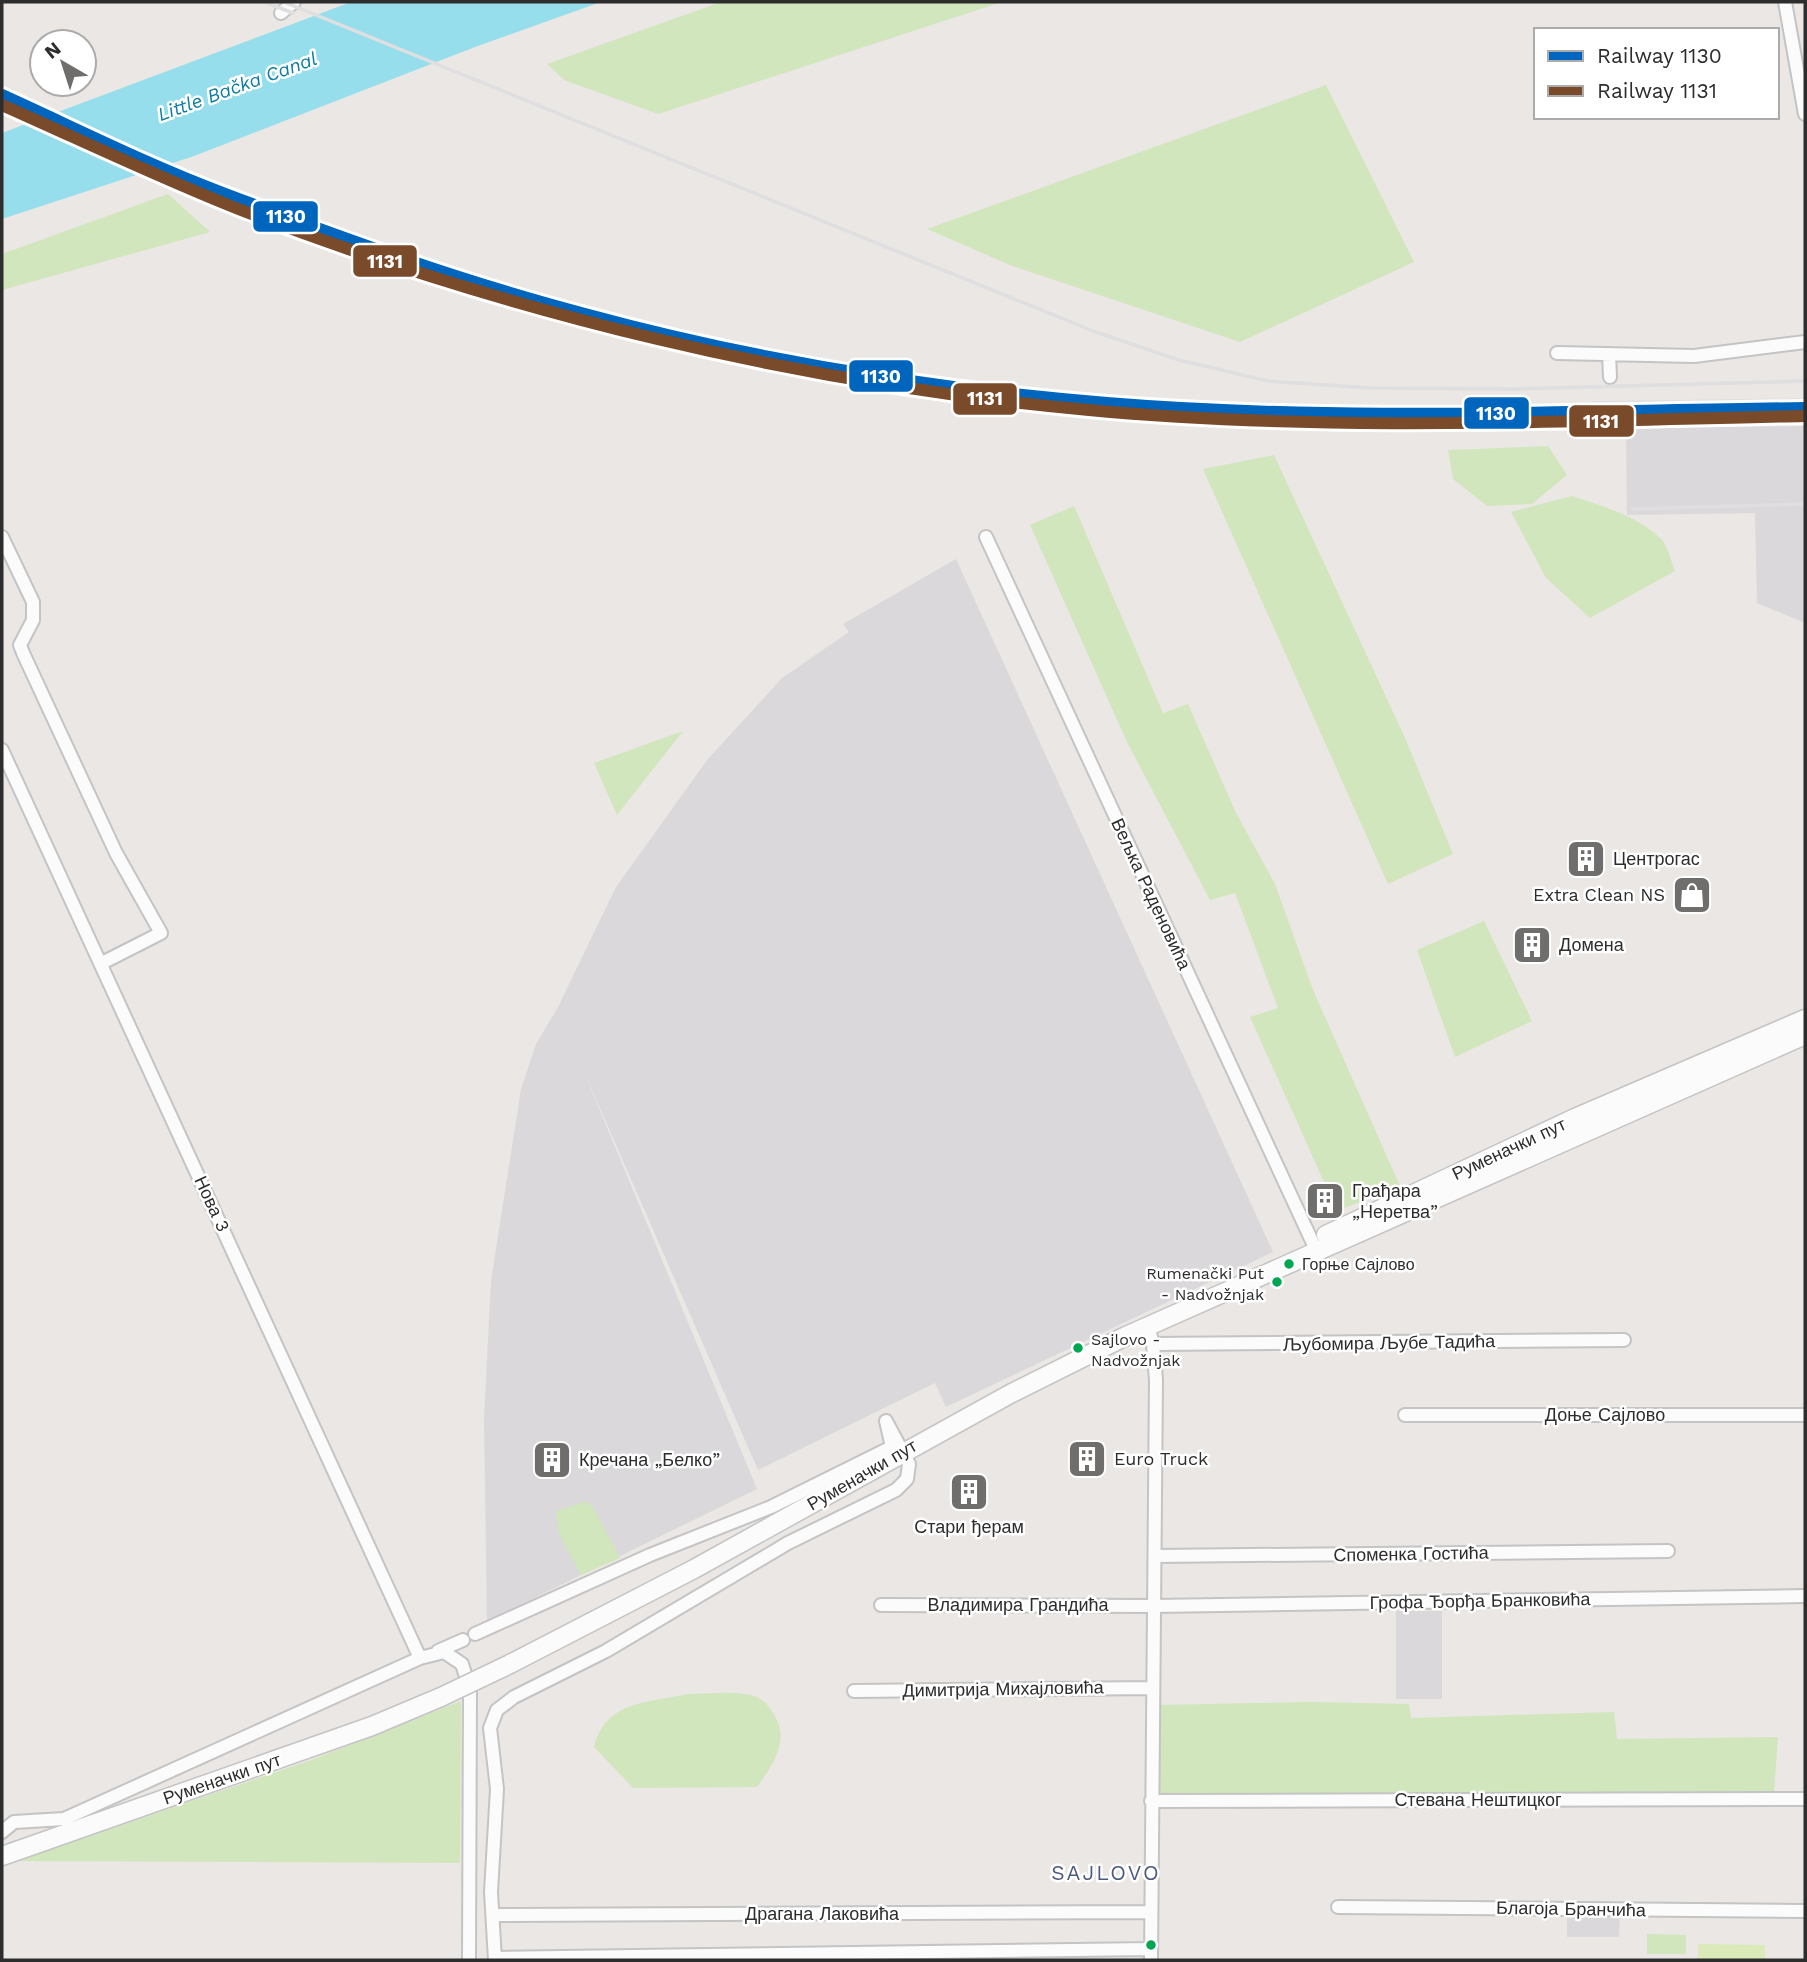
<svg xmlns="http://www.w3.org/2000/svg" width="1807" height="1962" font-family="'Work Sans',sans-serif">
<rect width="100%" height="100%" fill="#eae7e4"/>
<path fill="#dad8db" d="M 1805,426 L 1805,623 L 1757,603 L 1755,513 L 1627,515 L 1626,428 Z
M 956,559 L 1273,1252 L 946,1407 L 935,1383 L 758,1470 L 582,1067 L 757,1489 L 487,1621 L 484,1419 L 491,1281 L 521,1089 L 536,1044 L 557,1009 L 616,887 L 708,759 L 782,678 L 849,632 L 843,624 Z
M 1396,1611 L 1442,1611 L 1442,1699 L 1396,1699 Z
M 1567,1912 L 1620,1913 L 1619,1937 L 1567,1937 Z"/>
<path fill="#d1e6bc" d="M 721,2 L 1002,2 L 658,114 L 564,80 L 547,64 Z
M 1326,85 L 1414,262 L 1240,342 L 1010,265 L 927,229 Z
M 168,194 L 210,232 L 2,290 L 2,254 Z
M 1548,446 L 1567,475 L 1532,504 L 1487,506 L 1453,479 L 1448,450 Z
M 1274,455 L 1405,738 L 1453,854 L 1388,884 L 1203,469 Z
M 1572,496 C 1602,506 1639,516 1662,540 C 1668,547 1671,561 1675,571 L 1590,618 L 1546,578 L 1511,512 Z
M 1074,506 L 1163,713 L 1188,704 L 1236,813 L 1275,884 L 1313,990 L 1400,1186 L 1337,1211 L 1250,1017 L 1278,1008 L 1235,893 L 1210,900 L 1127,742 L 1030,525 Z
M 683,731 L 617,815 L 594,763 Z
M 1484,921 L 1532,1021 L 1455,1057 L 1417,950 Z
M 586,1501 L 593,1507 L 620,1558 L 581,1575 L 559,1534 L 556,1511 Z
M 688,1694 C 708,1694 735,1690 754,1696 C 763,1699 768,1705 773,1713 C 791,1739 773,1765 757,1787 L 633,1788 L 594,1747 C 606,1700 648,1703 688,1694 Z
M 461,1701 L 460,1863 L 17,1861 L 314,1759 Z
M 1311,1702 L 1409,1704 L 1411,1718 L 1614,1712 L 1617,1739 L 1778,1737 L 1774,1792 L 1166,1796 L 1159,1794 L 1155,1787 L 1156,1705 Z
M 1647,1934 L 1686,1935 L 1686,1954 L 1647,1954 Z"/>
<path fill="#dceaba" d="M 1698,1944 L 1765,1945 L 1765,1960 L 1698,1960 Z"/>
<path fill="#97deec" d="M 351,2 L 601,2 L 475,47 L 194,156 L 2,219 L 2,133 Z"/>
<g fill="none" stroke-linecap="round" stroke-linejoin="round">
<g stroke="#c4c4c4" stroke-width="16">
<path id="street" d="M 1785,2 L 1805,114
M 281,13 L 294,2
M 1557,353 L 1694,356 L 1805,342
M 1609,354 L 1610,377
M 2,537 L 33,602 L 33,620 L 20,645 L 23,653 L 116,853 L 161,933 L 102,963
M 986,537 L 1317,1252
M 2,750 L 420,1658
M 1148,1326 L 1153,1344 L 1156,1380 L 1151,1960
M 1153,1344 L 1624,1340
M 1405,1415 L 1805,1415
M 1155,1556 L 1668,1551
M 881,1605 L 1154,1606 L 1805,1596
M 475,1634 L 650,1555 L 771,1507 L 892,1447 L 886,1421 L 909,1464 L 907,1479 L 896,1490 L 788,1543 L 606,1651 L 514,1697 L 497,1710 L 490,1728 L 497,1789 L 491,1892 L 495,1960
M 438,1651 L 463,1640
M 854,1691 L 1153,1688
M 1151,1801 L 1805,1799
M 2,1832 L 14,1822 L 64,1819 L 420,1658 L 444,1652 L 462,1664 L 470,1690 L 469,1960
M 1338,1907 L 1805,1911
M 494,1915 L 1151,1912
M 495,1958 L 1151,1949"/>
</g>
<g stroke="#c4c4c4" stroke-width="21">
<path id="secondary" d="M 1326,1235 L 1575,1118 L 1805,1019
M 510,1664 L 694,1569 L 1010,1394 L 1126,1336 L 1805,1035
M 2,1856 L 372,1726 L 441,1697"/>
</g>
<use href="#street" stroke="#fcfbfb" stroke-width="12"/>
<use href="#secondary" stroke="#fcfbfb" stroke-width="18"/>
<path stroke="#dfdee0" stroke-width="3.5" d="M 264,2 L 293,13
M 284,2 L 1093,331 L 1179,360 L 1268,381 L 1370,388 L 1516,389 L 1805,381
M 1594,403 L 1805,400
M 1632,509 L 1805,504"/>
<g stroke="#c4c4c4" stroke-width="21" stroke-linecap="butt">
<path id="secondary-bridge" d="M 441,1697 L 510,1664"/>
</g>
<use href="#secondary-bridge" stroke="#fcfbfb" stroke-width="18"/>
<g stroke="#fff" stroke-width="18">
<path id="rail-1" d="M 2,95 C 75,128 148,165 223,193 C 341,238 463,282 585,314 C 754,360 933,389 1107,403 C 1339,422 1573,411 1805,408"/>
</g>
<g stroke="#fff" stroke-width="18">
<path id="rail-2" d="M 2,105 C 81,140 160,178 241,210 C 512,314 800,384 1089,410 C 1327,432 1567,421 1805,416"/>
</g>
<use href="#rail-1" stroke="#0065bd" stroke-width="12"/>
<use href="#rail-2" stroke="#7a4b2a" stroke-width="12"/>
</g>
<defs>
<g id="building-square" transform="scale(2.0125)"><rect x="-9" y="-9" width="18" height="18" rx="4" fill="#6f6e6d" stroke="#fff"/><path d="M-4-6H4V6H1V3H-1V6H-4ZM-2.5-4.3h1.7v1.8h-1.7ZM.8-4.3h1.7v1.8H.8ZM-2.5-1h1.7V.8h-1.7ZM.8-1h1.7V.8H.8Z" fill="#fff"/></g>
<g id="shop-square" transform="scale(2.0125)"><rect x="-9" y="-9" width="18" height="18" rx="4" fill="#6f6e6d" stroke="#fff"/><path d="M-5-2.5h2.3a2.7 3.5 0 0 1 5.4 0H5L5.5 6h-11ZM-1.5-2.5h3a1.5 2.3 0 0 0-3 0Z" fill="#fff"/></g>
</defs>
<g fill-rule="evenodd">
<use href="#building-square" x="1586" y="859"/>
<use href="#shop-square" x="1692" y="895"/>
<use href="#building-square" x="1532" y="945"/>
<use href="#building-square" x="1325" y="1201"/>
<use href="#building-square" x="1087" y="1459"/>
<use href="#building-square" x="552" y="1460"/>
<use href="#building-square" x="969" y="1492"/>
</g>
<g fill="#00a651" stroke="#fff" stroke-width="2.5">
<circle cx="1289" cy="1264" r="6"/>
<circle cx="1277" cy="1282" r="6"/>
<circle cx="1078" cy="1348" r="6"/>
<circle cx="1151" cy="1945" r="6"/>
</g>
<g text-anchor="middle" stroke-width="5" stroke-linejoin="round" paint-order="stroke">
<g font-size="16" fill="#2d2d2d" stroke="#fff" text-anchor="start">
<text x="1302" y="1270">Горње Сајлово</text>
<text x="1264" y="1279" text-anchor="end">Rumenački Put<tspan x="1264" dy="21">- Nadvožnjak</tspan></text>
<text x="1091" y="1345">Sajlovo -<tspan x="1091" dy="21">Nadvožnjak</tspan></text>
</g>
<g font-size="18" fill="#2d2d2d" stroke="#fff" text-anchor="start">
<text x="1613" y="865">Центрогас</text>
<text x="1665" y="901" text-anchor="end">Extra Clean NS</text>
<text x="1559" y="951">Домена</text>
<text x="1352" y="1197">Грађара<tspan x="1352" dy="21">„Неретва”</tspan></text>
<text x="1114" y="1465">Euro Truck</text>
<text x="579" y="1466">Кречана „Белко”</text>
<text x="969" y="1533" text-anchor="middle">Стари ђерам</text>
</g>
<g font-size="18" fill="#2d2d2d" stroke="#fff">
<text transform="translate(1151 894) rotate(65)" y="6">Вељка Раденовића</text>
<text transform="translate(1509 1149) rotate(-25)" y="6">Руменачки пут</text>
<text transform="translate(212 1204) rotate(65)" y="6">Нова 3</text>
<text transform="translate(1389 1343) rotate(-1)" y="6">Љубомира Љубе Тадића</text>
<text x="1605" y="1421">Доње Сајлово</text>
<text transform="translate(862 1475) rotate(-30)" y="6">Руменачки пут</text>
<text transform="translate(1411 1554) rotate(-1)" y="6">Споменка Гостића</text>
<text transform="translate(1480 1601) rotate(-1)" y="6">Грофа Ђорђа Бранковића</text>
<text x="1018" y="1611">Владимира Грандића</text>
<text transform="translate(1003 1689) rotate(-1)" y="6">Димитрија Михајловића</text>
<text transform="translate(222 1779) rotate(-19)" y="6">Руменачки пут</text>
<text x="1478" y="1806">Стевана Нештицког</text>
<text transform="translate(1571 1909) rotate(1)" y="6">Благоја Бранчића</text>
<text x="822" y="1920">Драгана Лаковића</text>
</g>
<g font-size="19" font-style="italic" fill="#0c7ca2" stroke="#fff">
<text transform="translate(237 86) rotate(-20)" y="7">Little Bačka Canal</text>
</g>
<g font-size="21" letter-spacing="2" fill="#4c5a7f" stroke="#fff">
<text x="1106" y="1880">SAJLOVO</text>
</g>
</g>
<g stroke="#fff" stroke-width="2.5">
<rect x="252" y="200" width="67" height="33" rx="7" fill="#0065bd"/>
<rect x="352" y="244" width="66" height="34" rx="7" fill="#7a4b2a"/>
<rect x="848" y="359" width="66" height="34" rx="7" fill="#0065bd"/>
<rect x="952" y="382" width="66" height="34" rx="7" fill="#7a4b2a"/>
<rect x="1463" y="396" width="67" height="34" rx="7" fill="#0065bd"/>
<rect x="1568" y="404" width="67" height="34" rx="7" fill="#7a4b2a"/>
</g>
<g font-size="19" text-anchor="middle" font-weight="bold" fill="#fff">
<text x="286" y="223">1130</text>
<text x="385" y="268">1131</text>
<text x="881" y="383">1130</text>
<text x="985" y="405">1131</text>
<text x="1496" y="420">1130</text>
<text x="1601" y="428">1131</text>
</g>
<rect width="1807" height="1962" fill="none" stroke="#2d2d2d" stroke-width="7"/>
<rect x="1534" y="28" width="245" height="91" fill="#ffffff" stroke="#ababab" stroke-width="2"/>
<rect x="1548" y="51" width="35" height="10" fill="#0065bd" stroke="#ababab" stroke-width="2"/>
<text x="1597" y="63" font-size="21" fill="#2d2d2d">Railway 1130</text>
<rect x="1548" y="86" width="35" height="10" fill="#7a4b2a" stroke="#ababab" stroke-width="2"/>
<text x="1597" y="98" font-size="21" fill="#2d2d2d">Railway 1131</text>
<g transform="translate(63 63) rotate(321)"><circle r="33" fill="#ffffff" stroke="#ababab" stroke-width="2"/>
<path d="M0-5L12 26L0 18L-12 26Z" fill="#6f6e6d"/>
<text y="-10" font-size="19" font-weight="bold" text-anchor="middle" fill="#2d2d2d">N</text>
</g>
</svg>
